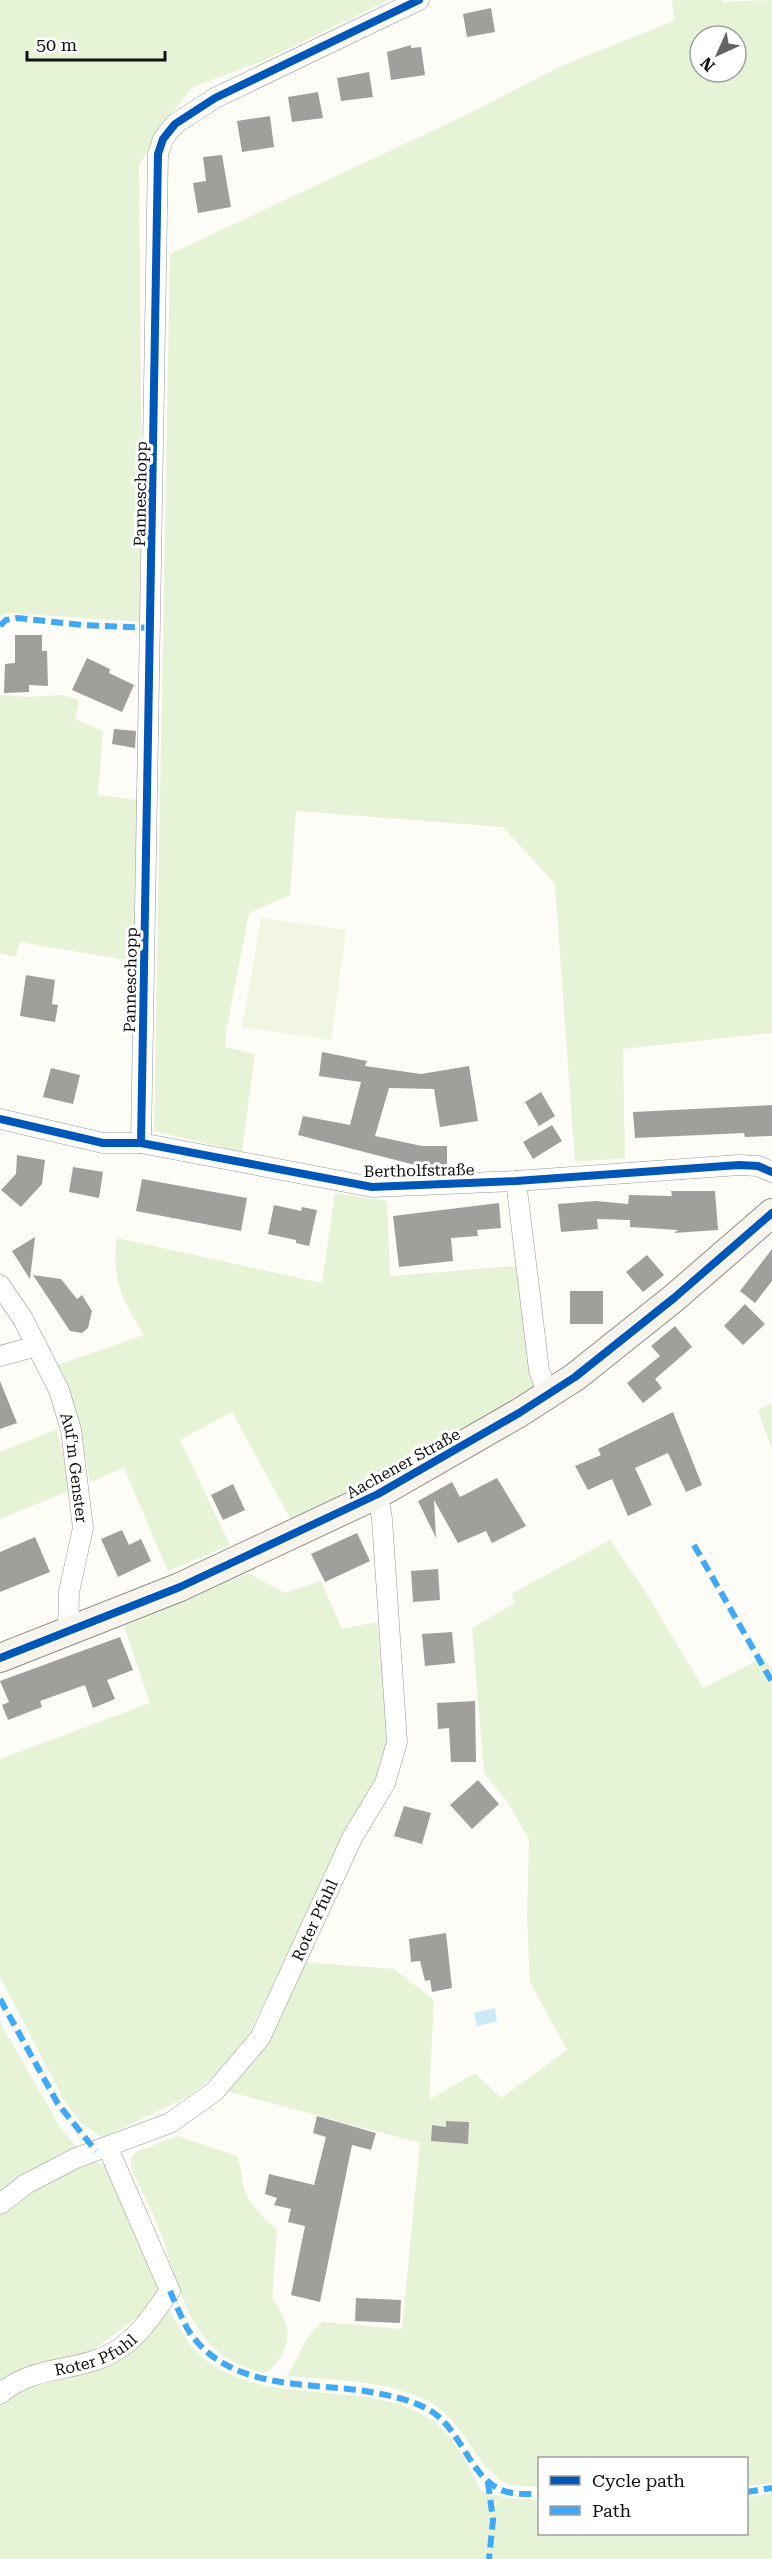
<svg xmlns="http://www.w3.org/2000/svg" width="772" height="2559" font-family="'Roboto Serif',serif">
<rect width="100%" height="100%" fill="#fdfcf7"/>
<path fill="#e7f3d7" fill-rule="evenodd" d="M 0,0 L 389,0 L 263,61 L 193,87 L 163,124 L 139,166 L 143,622 L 9,613 L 0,616 Z
M 672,0 L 722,0 L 723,2 L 772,0 L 772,1033 L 623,1049 L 625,1158 L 575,1162 L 555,884 L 503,827 L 296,811 L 290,895 L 249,913 L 226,1032 L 225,1047 L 255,1054 L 242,1152 L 154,1131 L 170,254 L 464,116 L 559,67 L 674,21 ZM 700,36 L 736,36 L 736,72 L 700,72 Z
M 0,695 L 25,697 L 64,695 L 79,700 L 75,719 L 103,731 L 98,795 L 137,800 L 133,961 L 20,942 L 16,957 L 0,953 Z
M 335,1193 L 387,1201 L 390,1276 L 516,1266 L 534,1390 L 292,1522 L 232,1412 L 180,1440 L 230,1545 L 168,1571 L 124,1468 L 90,1482 L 79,1423 L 57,1365 L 144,1335 C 124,1303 110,1277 117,1238 L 322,1283 Z
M 772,1403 L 772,1450 L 758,1410 Z
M 57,1429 L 71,1490 L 0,1519 L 0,1452 Z
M 610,1540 L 645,1591 L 703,1688 L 764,1657 L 772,1670 L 772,2483 L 747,2486 L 746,2458 L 540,2458 L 539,2487 C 531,2486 520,2487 512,2485 C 482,2479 464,2423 436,2406 C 394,2379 335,2381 287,2376 C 299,2357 305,2335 323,2322 L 402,2329 L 420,2143 L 226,2091 L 304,1962 L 394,1969 L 434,2000 L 429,2100 L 475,2073 L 501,2098 L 567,2050 L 530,1982 L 527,1919 L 529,1839 L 506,1800 L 484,1773 L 472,1628 L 515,1603 L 511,1594 Z
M 248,1573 L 285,1593 L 321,1581 L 342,1629 L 377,1622 L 391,1736 L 379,1777 L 348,1830 L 249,2034 L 218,2073 L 189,2096 L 102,2138 L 80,2122 L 64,2100 L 0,1977 L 0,1759 L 150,1703 L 124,1626 Z
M 0,2022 L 62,2130 L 78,2148 L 0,2196 Z
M 178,2136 L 237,2156 C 242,2168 241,2181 246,2193 C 251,2208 266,2219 277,2230 L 272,2299 C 294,2326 293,2350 266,2373 C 190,2358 182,2293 160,2231 C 152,2210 140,2189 131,2168 L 131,2159 L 136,2152 Z
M 94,2161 L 106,2167 L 162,2287 L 139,2316 L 92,2351 L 31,2370 L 0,2388 L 0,2212 L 28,2190 Z
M 167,2306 C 178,2323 188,2347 204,2359 C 272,2412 378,2374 439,2426 C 459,2444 470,2468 481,2491 L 507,2498 L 539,2501 L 540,2534 L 746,2534 L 747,2498 L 772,2493 L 772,2559 L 0,2559 L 0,2402 L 13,2388 L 97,2365 Z"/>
<path fill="#f0f6e1" d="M 261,918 L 346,930 L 331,1040 L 242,1027 Z"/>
<path fill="#cde8f7" d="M 495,2008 L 497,2021 L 477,2026 L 474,2013 Z"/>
<path fill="#a19f9c" d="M 491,8 L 495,32 L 467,37 L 463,14 Z
M 411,45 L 411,48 L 421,47 L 425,75 L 391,80 L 387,52 Z
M 369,72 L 373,97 L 341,101 L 337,78 Z
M 318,92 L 323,118 L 292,122 L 288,97 Z
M 270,116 L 274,147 L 242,152 L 237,121 Z
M 222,155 L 231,207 L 198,213 L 193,183 L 206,181 L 203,157 Z
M 15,635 L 42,635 L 42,651 L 47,651 L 48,686 L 29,685 L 29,692 L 4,693 L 5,664 L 15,663 Z
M 87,658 L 110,669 L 109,673 L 134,685 L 122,712 L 72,690 Z
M 114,729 L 136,731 L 135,748 L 112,744 Z
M 26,975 L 55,980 L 52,1004 L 58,1005 L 55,1022 L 20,1016 Z
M 322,1052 L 367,1061 L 365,1066 L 421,1074 L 469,1066 L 478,1121 L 440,1127 L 434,1089 L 389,1088 L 375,1136 L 422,1146 L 447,1146 L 447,1170 L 418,1173 L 419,1166 L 298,1135 L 303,1116 L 350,1125 L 361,1082 L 319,1076 Z
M 51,1068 L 80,1075 L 73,1104 L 43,1097 Z
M 541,1092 L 555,1116 L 539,1126 L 525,1102 Z
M 772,1105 L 772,1136 L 745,1137 L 744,1133 L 635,1138 L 633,1112 Z
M 552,1125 L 562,1141 L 533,1159 L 523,1142 Z
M 17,1155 L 45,1160 L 42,1184 L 21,1207 L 1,1190 L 16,1174 Z
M 73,1167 L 103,1172 L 99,1198 L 69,1192 Z
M 142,1179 L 247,1198 L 241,1231 L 136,1211 Z
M 671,1191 L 715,1191 L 718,1230 L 674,1233 L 678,1230 L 630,1227 L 630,1220 L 597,1219 L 598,1229 L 561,1232 L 558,1204 L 596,1201 L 628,1204 L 629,1195 L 672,1196 Z
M 499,1203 L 501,1228 L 477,1230 L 478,1236 L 451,1238 L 453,1261 L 399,1267 L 393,1216 Z
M 274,1205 L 301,1211 L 302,1207 L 317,1210 L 309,1246 L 296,1243 L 296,1240 L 268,1234 Z
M 35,1237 L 30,1279 L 12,1251 Z
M 772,1249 L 772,1281 L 755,1303 L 740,1291 Z
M 647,1255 L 664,1275 L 643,1292 L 626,1272 Z
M 33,1275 L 61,1279 L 77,1299 L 82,1295 L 92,1311 L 88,1328 L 82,1333 L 70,1331 Z
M 570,1291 L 603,1291 L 603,1324 L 570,1324 Z
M 745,1304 L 765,1324 L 743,1345 L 724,1326 Z
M 675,1326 L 692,1347 L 655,1379 L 662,1388 L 643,1403 L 627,1383 L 660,1356 L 651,1346 Z
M 0,1381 L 17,1423 L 0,1429 Z
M 673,1412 L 702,1485 L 686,1492 L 668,1453 L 635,1468 L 652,1505 L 628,1516 L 612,1479 L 588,1490 L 575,1466 L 601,1455 L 598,1449 Z
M 497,1478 L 526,1526 L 492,1543 L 486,1531 L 458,1543 L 434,1500 L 436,1538 L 418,1501 L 452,1482 L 460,1497 Z
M 233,1484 L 245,1510 L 223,1520 L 211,1495 Z
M 122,1530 L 129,1545 L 141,1539 L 151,1561 L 118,1577 L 101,1539 Z
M 357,1533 L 370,1561 L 325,1582 L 311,1554 Z
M 35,1537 L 50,1572 L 0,1592 L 0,1552 Z
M 438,1569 L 440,1600 L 413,1602 L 411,1571 Z
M 452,1632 L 455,1663 L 425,1666 L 422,1634 Z
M 120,1637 L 133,1670 L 107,1680 L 115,1699 L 93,1708 L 85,1685 L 40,1701 L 42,1707 L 8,1720 L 2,1705 L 9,1702 L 0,1681 Z
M 475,1701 L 476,1762 L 451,1762 L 449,1728 L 438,1729 L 437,1703 Z
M 478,1780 L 499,1804 L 472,1829 L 450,1805 Z
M 404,1806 L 431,1813 L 422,1844 L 394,1836 Z
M 446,1933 L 452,1988 L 432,1992 L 430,1980 L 425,1981 L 420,1961 L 411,1962 L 409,1939 Z
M 317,2116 L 376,2133 L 371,2150 L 352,2145 L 320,2302 L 291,2295 L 305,2226 L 288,2222 L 291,2209 L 274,2205 L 277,2198 L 265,2194 L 269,2174 L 314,2185 L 326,2137 L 313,2133 Z
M 446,2121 L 469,2122 L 468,2144 L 431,2141 L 432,2125 L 446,2127 Z
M 356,2298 L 401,2300 L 400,2323 L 355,2321 Z"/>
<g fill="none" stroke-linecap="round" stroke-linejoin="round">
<g stroke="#979795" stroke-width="21">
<g id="street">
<path d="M 0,1119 L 103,1143 L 141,1143 L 372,1187 L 516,1181 L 739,1165 L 758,1166 L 772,1172"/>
<path d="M 141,1143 L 158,154 L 163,139 L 175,124 L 215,98 L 419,0"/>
<path d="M 516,1181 L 539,1370 L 548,1395"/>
<path id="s1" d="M 0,1285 L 23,1319 L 59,1390 L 71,1430 L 83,1528 L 69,1592 L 68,1630"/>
<path d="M 0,1356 L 37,1346"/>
<path id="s2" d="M 0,2204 L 26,2184 L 76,2158 L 170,2123 L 215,2091 L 260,2038 L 353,1836 L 385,1783 L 397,1742 L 382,1519 L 378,1494"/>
<path id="s3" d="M 0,2394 C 33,2364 81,2373 117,2350 C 140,2336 154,2312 170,2291 L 108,2148"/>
</g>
</g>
<g stroke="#8e8d8b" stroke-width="30">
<path id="secondary" d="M 0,1658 L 180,1587 L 378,1494 L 519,1413 L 575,1377 L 674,1298 L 772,1213"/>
</g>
<use href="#street" stroke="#fffffe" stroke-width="20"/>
<use href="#secondary" stroke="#f6f4eb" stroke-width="28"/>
<path stroke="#3fa9f5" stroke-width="6" stroke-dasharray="12 6" stroke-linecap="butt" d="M 0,626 L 6,620 L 17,618 L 82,625 L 151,628
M 694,1545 L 772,1682
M 0,1999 L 58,2104 L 96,2151
M 170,2291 C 175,2303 181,2316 187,2328 C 225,2390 303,2382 365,2391 C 387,2395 411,2399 431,2411 C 460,2429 470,2475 499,2489 C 511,2495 527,2494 540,2494
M 488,2482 L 493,2520 L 489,2559
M 746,2492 L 772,2488"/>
<g stroke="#fff" stroke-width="11">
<path id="cycleway" d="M 0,1119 L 103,1143 L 141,1143 L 372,1187 L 516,1181 L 739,1165 L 758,1166 L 772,1172
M 141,1143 L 158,154 L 163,139 L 175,124 L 215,98 L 419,0
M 0,1658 L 180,1587 L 378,1494 L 519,1413 L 575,1377 L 674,1298 L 772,1213"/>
</g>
<use href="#cycleway" stroke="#0057b8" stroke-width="8"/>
</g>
<g text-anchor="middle" stroke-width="6" stroke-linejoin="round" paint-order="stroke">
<g font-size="16" fill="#111" stroke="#fff">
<text transform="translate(140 494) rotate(-89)" y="6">Panneschopp</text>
<text transform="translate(130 980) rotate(-89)" y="6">Panneschopp</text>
<text transform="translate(419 1170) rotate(-1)" y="6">Bertholfstraße</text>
<text transform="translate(403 1463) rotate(-29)" y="6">Aachener Straße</text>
<text dy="6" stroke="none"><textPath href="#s1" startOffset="200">Auf'm Genster</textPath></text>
<text dy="6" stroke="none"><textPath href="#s2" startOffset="444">Roter Pfuhl</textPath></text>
<text dy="6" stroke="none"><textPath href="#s3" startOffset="104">Roter Pfuhl</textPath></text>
</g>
</g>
<rect x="538" y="2457" width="210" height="78" fill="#ffffff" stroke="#a0a0a0" stroke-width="1.5"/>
<rect x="550" y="2476" width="30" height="9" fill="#0057b8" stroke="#a0a0a0" stroke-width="1.5"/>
<text x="592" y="2487" font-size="18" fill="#111111">Cycle path</text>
<rect x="550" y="2506" width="30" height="9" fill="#3fa9f5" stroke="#a0a0a0" stroke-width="1.5"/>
<text x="592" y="2517" font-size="18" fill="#111111">Path</text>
<g transform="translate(718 54) rotate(225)"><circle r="28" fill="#ffffff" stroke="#a0a0a0" stroke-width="1.5"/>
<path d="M0-4.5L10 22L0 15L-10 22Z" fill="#646362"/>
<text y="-9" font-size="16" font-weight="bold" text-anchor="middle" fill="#111111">N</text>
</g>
<path d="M27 51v9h138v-9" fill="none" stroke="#111111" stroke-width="3"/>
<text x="36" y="51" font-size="18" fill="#111111" stroke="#ffffff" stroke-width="4.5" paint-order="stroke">50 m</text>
</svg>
